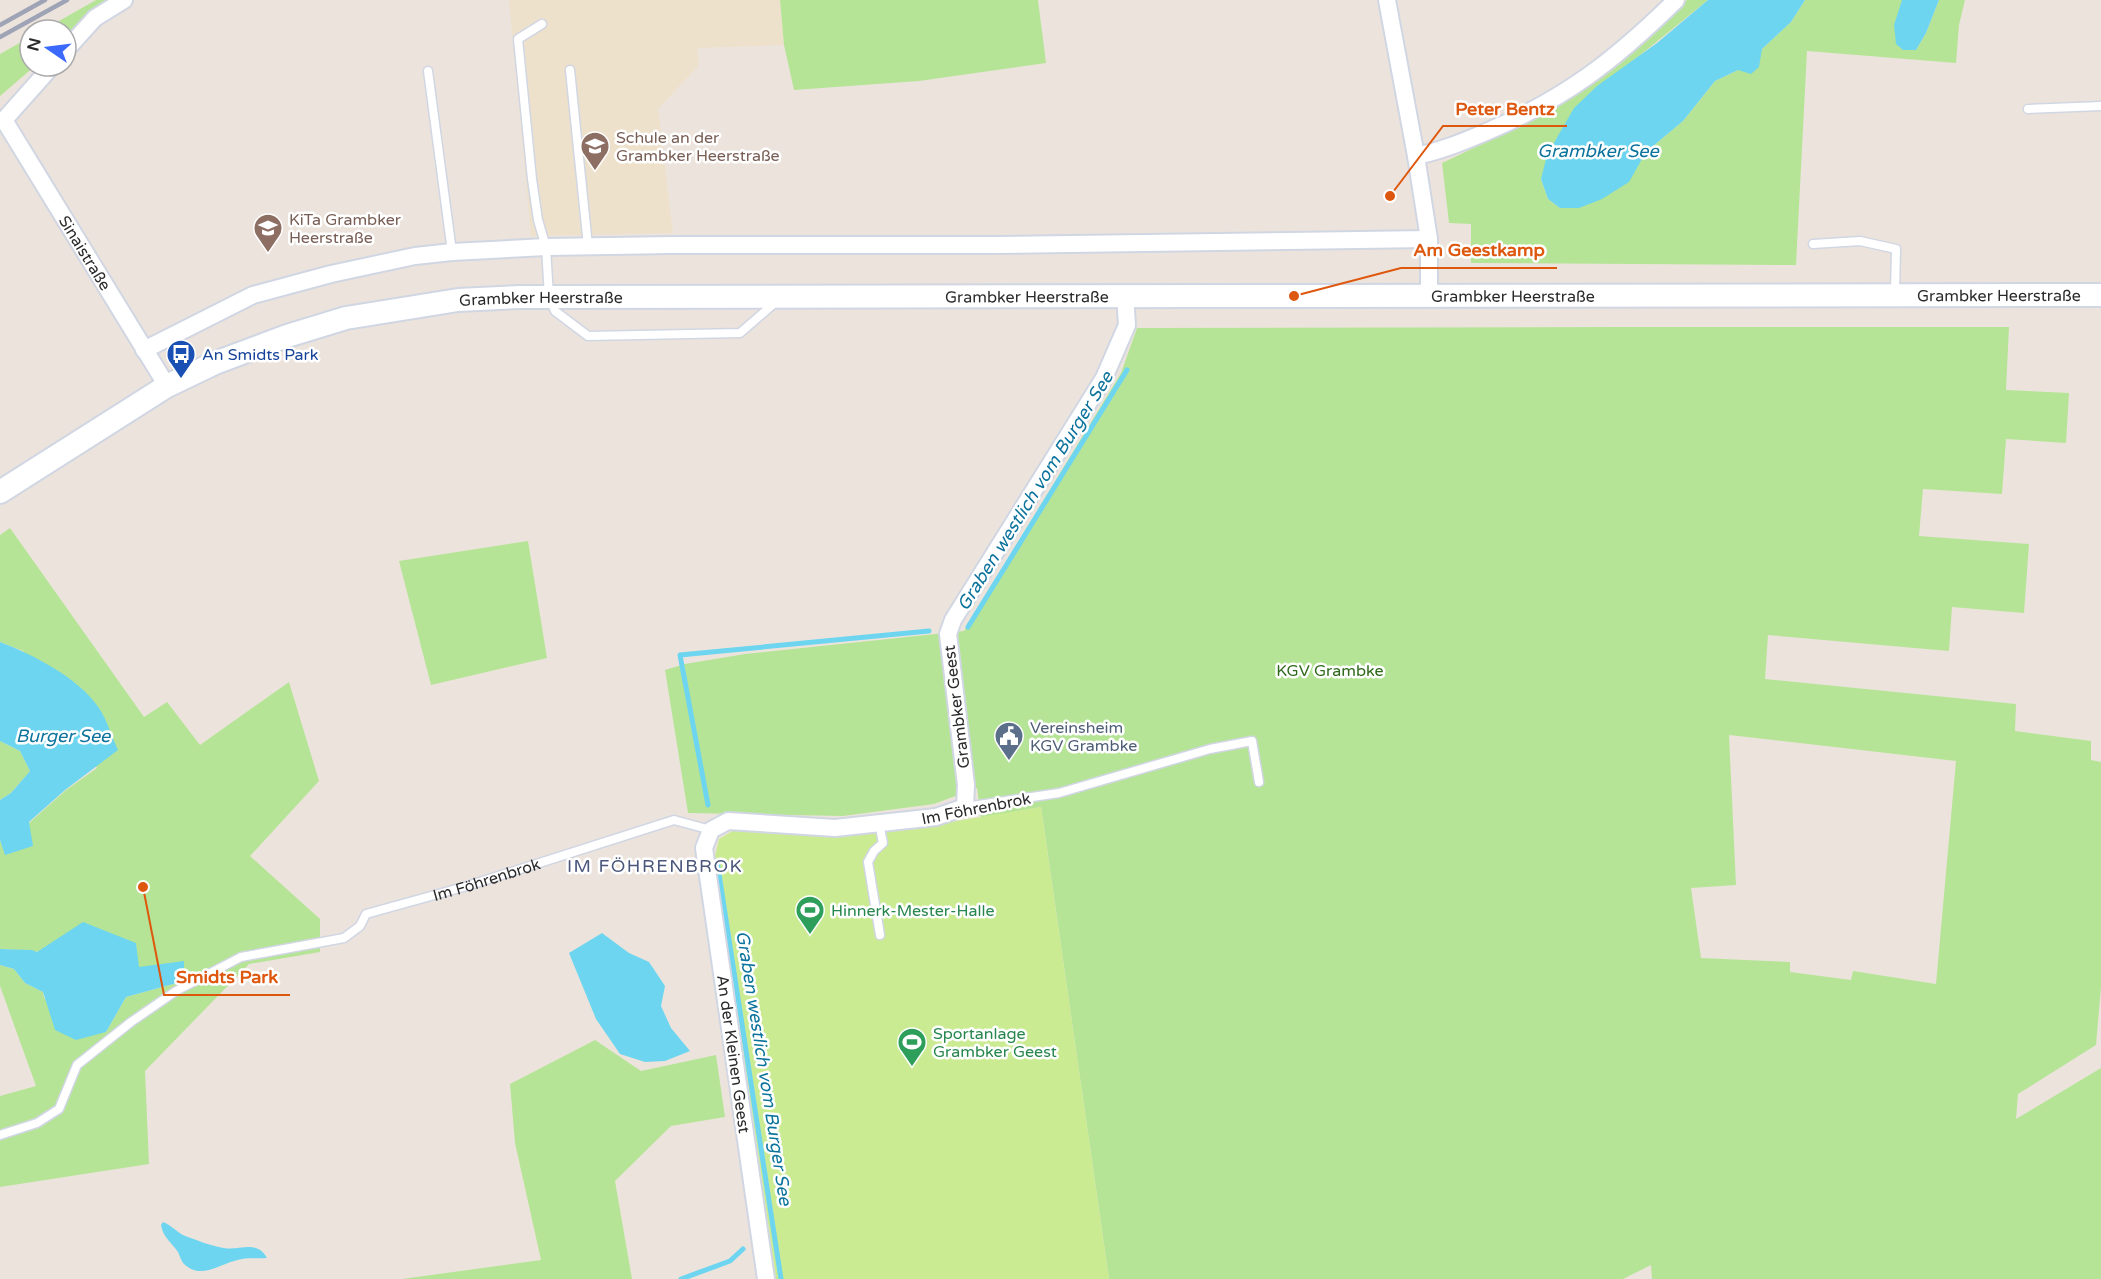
<svg xmlns="http://www.w3.org/2000/svg" width="2101" height="1279" font-family="'Varela Round',sans-serif">
<rect width="100%" height="100%" fill="#ece4dc"/>
<path fill="#eee1cb" d="M 509,0 L 780,0 L 784,45 L 697,48 L 699,65 L 658,109 L 673,233 L 531,236 Z"/>
<path fill="#b6e497" fill-rule="evenodd" d="M 96,0 L 110,0 L 90,11 L 66,35 L 66,30 L 43,30 Z
M 780,0 L 1038,0 L 1046,63 L 919,81 L 794,90 L 784,45 Z
M 1687,0 L 1708,0 L 1628,65 L 1541,179 L 1548,199 L 1560,208 L 1628,182 L 1646,152 L 1683,121 L 1715,81 L 1738,70 L 1762,49 L 1791,22 L 1805,0 L 1902,0 L 1903,50 L 1916,50 L 1926,33 L 1939,0 L 1965,0 L 1959,25 L 1956,63 L 1807,51 L 1796,265 L 1471,263 L 1471,224 L 1449,223 L 1442,163 C 1506,133 1570,102 1625,56 C 1647,39 1667,19 1687,0 Z
M 30,37 L 30,66 L 35,66 L 0,96 L 0,54 Z
M 1624,327 L 2009,327 L 2006,390 L 2069,393 L 2066,443 L 2006,439 L 2002,494 L 1923,489 L 1919,536 L 2029,544 L 2024,613 L 1952,607 L 1949,651 L 1768,635 L 1765,679 L 2016,704 L 2015,731 L 2091,741 L 2091,760 L 2101,762 L 2101,987 L 2096,1045 L 2018,1094 L 2016,1119 L 2101,1068 L 2101,1279 L 1652,1279 L 1651,1265 L 1623,1279 L 1109,1279 L 1041,807 L 981,818 L 977,788 L 934,804 L 843,816 L 688,813 L 665,670 L 685,664 L 745,654 L 964,631 L 1121,373 L 1137,328 ZM 1729,735 L 1956,761 L 1936,984 L 1853,971 L 1851,980 L 1790,972 L 1790,962 L 1701,958 L 1691,888 L 1736,885 Z
M 10,528 L 144,717 L 167,702 L 200,745 L 289,682 L 319,781 L 250,856 L 320,919 L 320,952 L 249,964 L 145,1071 L 149,1164 L 0,1187 L 0,1096 L 36,1086 L 0,986 L 0,965 L 14,969 L 25,983 L 43,992 L 44,998 L 106,1032 L 126,997 L 184,981 C 127,964 59,951 0,949 L 0,840 L 6,855 L 29,823 L 66,790 L 97,768 L 23,651 L 0,642 L 0,535 Z
M 528,541 L 547,658 L 431,685 L 399,561 Z
M 0,741 L 20,751 L 30,771 L 11,793 L 0,800 Z
M 595,1040 L 641,1071 L 716,1055 L 725,1117 L 671,1126 L 615,1181 L 632,1279 L 402,1279 L 541,1260 L 515,1143 L 510,1084 Z"/>
<path fill="#cbeb93" d="M 1041,807 L 1109,1279 L 776,1279 L 715,856 L 719,839 L 734,830 L 837,835 L 902,830 Z"/>
<path fill="#6dd5f0" d="M 1708,0 L 1805,0 L 1791,22 L 1762,49 L 1759,67 L 1751,74 L 1738,70 L 1715,81 L 1683,121 L 1646,152 L 1629,182 L 1602,199 L 1579,208 L 1560,208 L 1548,199 L 1541,179 L 1547,155 L 1574,108 L 1597,86 L 1657,43 Z
M 1902,0 L 1939,0 L 1926,33 L 1916,50 L 1903,50 L 1896,44 L 1894,25 Z
M 0,642 C 32,654 79,678 99,708 C 107,720 112,737 118,750 L 65,790 L 29,822 L 33,846 L 5,855 L 0,840 L 0,800 L 11,793 L 30,771 L 20,751 L 0,741 Z
M 83,922 L 136,943 L 139,967 L 184,961 L 184,981 L 126,997 L 106,1032 L 76,1040 L 55,1030 L 43,992 L 25,983 L 14,969 L 0,965 L 0,949 L 32,950 L 37,952 Z
M 602,933 L 629,953 L 649,962 L 665,986 L 661,1006 L 671,1028 L 690,1051 L 665,1061 L 645,1062 L 620,1054 L 596,1019 L 569,953 Z
M 163,1222 C 171,1225 176,1231 183,1235 C 193,1239 214,1247 224,1248 C 239,1251 257,1239 267,1258 C 256,1259 245,1257 234,1261 C 217,1266 200,1279 184,1264 C 181,1261 180,1256 178,1252 C 171,1242 163,1237 161,1225 Z"/>
<g fill="none" stroke-linecap="round" stroke-linejoin="round">
<path stroke="#6dd5f0" stroke-width="5" d="M 968,627 L 1127,370
M 708,805 L 680,655 L 929,631
M 717,861 L 781,1279
M 681,1279 L 730,1261 L 743,1249"/>
<g stroke="#d1d6e3" stroke-width="11">
<g id="service">
<path d="M 542,24 L 518,39 L 532,179 L 538,220 L 546,247 L 549,297 L 555,311 L 588,336 L 740,333 L 777,301"/>
<path d="M 570,70 L 588,246"/>
<path d="M 428,71 L 452,252"/>
<path d="M 2028,109 L 2101,106"/>
<path d="M 1813,244 L 1860,241 L 1896,249 L 1895,293"/>
<path d="M 965,807 L 1059,793 L 1210,749 L 1252,741 L 1259,782"/>
<path d="M 879,823 L 883,843 L 874,851 L 868,862 L 880,935"/>
<path id="s1" d="M 0,1135 L 37,1123 L 59,1109 L 77,1065 L 131,1022 L 176,991 L 241,957 L 344,938 L 360,926 L 366,914 L 467,886 L 674,820 L 711,830"/>
</g>
</g>
<g stroke="#d1d6e3" stroke-width="20">
<g id="minor">
<path d="M 1387,0 L 1416,156 L 1429,239 L 1429,295"/>
<path d="M 66,50 L 95,18 L 124,0"/>
<path id="s2" d="M 52,66 L 4,120 L 167,386"/>
<path d="M 1416,156 C 1441,151 1462,142 1486,132 C 1565,99 1615,60 1676,0"/>
<path d="M 144,350 L 253,295 L 331,274 L 415,256 L 452,252 L 546,247 L 673,245 L 995,245 L 1429,239"/>
<path d="M 766,1279 L 704,848 L 711,830 L 728,821 L 835,828 L 936,817 L 965,807 L 966,785 L 948,634 L 953,620 L 1104,378 L 1127,325 L 1125,295"/>
</g>
</g>
<g stroke="#d1d6e3" stroke-width="26">
<g id="secondary">
<path id="s3" d="M 0,492 L 167,386 L 215,363 L 287,336 L 346,318 L 458,300 L 520,297 L 2101,295"/>
</g>
</g>
<use href="#service" stroke="#fff" stroke-width="8"/>
<use href="#minor" stroke="#fff" stroke-width="16"/>
<use href="#secondary" stroke="#fff" stroke-width="22"/>
<path stroke="#9ea3b5" stroke-width="4.5" d="M 0,25 L 45,0
M 0,37 L 67,0"/>
</g>
<defs>
<g id="school-pin" transform="scale(1.5)"><path d="M0 17L-7.5 6A9.5 9.5 0 1 1 7.5 6Z" fill="#8d6e63" stroke="#fff"/><path d="M0-5L7-2L0 1L-7-2ZM-4 1L0 2.5L4 1V4Q0 6-4 4Z" fill="#fff"/></g>
<g id="bus-pin" transform="scale(1.5)"><path d="M0 17L-7.5 6A9.5 9.5 0 1 1 7.5 6Z" fill="#1a4fb4" stroke="#fff"/><path d="M-5-6H5V4H4V6H2V4H-2V6H-4V4H-5ZM-3.5-4V0h7V-4ZM-3.5 1.2v1.5H-2V1.2ZM2 1.2v1.5H3.5V1.2Z" fill="#fff"/></g>
<g id="civic-pin" transform="scale(1.5)"><path d="M0 17L-7.5 6A9.5 9.5 0 1 1 7.5 6Z" fill="#5c6f8a" stroke="#fff"/><path d="M-.6-6.5H3V-4.5H.6V-3L4-1V1h2V6H-6V1h2V-1L-.6-3ZM-1.2 2.5V6h2.4V2.5Z" fill="#fff"/></g>
<g id="stadium-pin" transform="scale(1.5)"><path d="M0 17L-7.5 6A9.5 9.5 0 1 1 7.5 6Z" fill="#2e9e5b" stroke="#fff"/><path d="M0-5a6.5 5 0 1 0 0 10a6.5 5 0 1 0 0-10ZM-3.5-1.8h7v3.6h-7Z" fill="#fff"/></g>
</defs>
<g fill-rule="evenodd">
<use href="#school-pin" x="595" y="146"/>
<use href="#school-pin" x="268" y="228"/>
<use href="#bus-pin" x="181" y="354"/>
<use href="#civic-pin" x="1009" y="736"/>
<use href="#stadium-pin" x="810" y="910"/>
<use href="#stadium-pin" x="912" y="1042"/>
</g>
<g text-anchor="middle" stroke-width="5" stroke-linejoin="round" paint-order="stroke">
<g font-size="16" fill="#785e54" stroke="#fff" text-anchor="start">
<text x="616" y="143">Schule an der<tspan x="616" dy="18">Grambker Heerstraße</tspan></text>
<text x="289" y="225">KiTa Grambker<tspan x="289" dy="18">Heerstraße</tspan></text>
</g>
<g font-size="16" fill="#2a2a2a" stroke="#fff">
<text dy="6" stroke="none"><textPath href="#s2" startOffset="228">Sinaistraße</textPath></text>
<text dy="6" stroke="none"><textPath href="#s3" startOffset="1558">Grambker Heerstraße</textPath></text>
<text dy="6" stroke="none"><textPath href="#s3" startOffset="2044">Grambker Heerstraße</textPath></text>
<text dy="6" stroke="none"><textPath href="#s3" startOffset="1072">Grambker Heerstraße</textPath></text>
<text dy="6" stroke="none"><textPath href="#s3" startOffset="586">Grambker Heerstraße</textPath></text>
<text transform="translate(956 707) rotate(-97)" y="6">Grambker Geest</text>
<text transform="translate(976 808) rotate(-11)" y="6">Im Föhrenbrok</text>
<text dy="6" stroke="none"><textPath href="#s1" startOffset="573">Im Föhrenbrok</textPath></text>
<text transform="translate(734 1054) rotate(82)" y="6">An der Kleinen Geest</text>
</g>
<g font-size="16" fill="#164399" stroke="#fff" text-anchor="start">
<text x="202" y="360">An Smidts Park</text>
</g>
<g font-size="16" fill="#2e6819" stroke="#fff">
<text x="1330" y="676">KGV Grambke</text>
</g>
<g font-size="16" fill="#4e5e75" stroke="#fff" text-anchor="start">
<text x="1030" y="733">Vereinsheim<tspan x="1030" dy="18">KGV Grambke</tspan></text>
</g>
<g font-size="16" fill="#27864d" stroke="#fff" text-anchor="start">
<text x="831" y="916">Hinnerk-Mester-Halle</text>
<text x="933" y="1039">Sportanlage<tspan x="933" dy="18">Grambker Geest</tspan></text>
</g>
<g font-size="18" font-style="italic" fill="#0c739c" stroke="#fff">
<text x="1598" y="157">Grambker See</text>
<text transform="translate(1035 491) rotate(-58)" y="6">Graben westlich vom Burger See</text>
<text x="63" y="742">Burger See</text>
<text transform="translate(764 1068) rotate(81)" y="6">Graben westlich vom Burger See</text>
</g>
<g font-size="18" letter-spacing="1.5" fill="#4a567b" stroke="#fff">
<text x="655" y="872">IM FÖHRENBROK</text>
</g>
</g>
<path fill="none" stroke="#de570e" stroke-width="2" d="M1390 196L1443 126H1567M1294 296L1401 268H1557M143 887L164 995H290"/>
<g fill="#de570e" stroke="#fff" stroke-width="2">
<circle cx="1390" cy="196" r="6"/>
<circle cx="1294" cy="296" r="6"/>
<circle cx="143" cy="887" r="6"/>
</g>
<g font-size="18" text-anchor="middle" font-weight="bold" fill="#de570e" stroke="#fff" stroke-width="5" stroke-linejoin="round" paint-order="stroke">
<text x="1505" y="115">Peter Bentz</text>
<text x="1479" y="256">Am Geestkamp</text>
<text x="227" y="983">Smidts Park</text>
</g>
<g transform="translate(48 48) rotate(284)"><circle r="28" fill="#ffffff" stroke="#aaaaaa" stroke-width="1.5"/>
<path d="M0-4.5L10 22L0 15L-10 22Z" fill="#3a69fc"/>
<text y="-9" font-size="16" font-weight="bold" text-anchor="middle" fill="#2a2a2a">N</text>
</g>
</svg>
